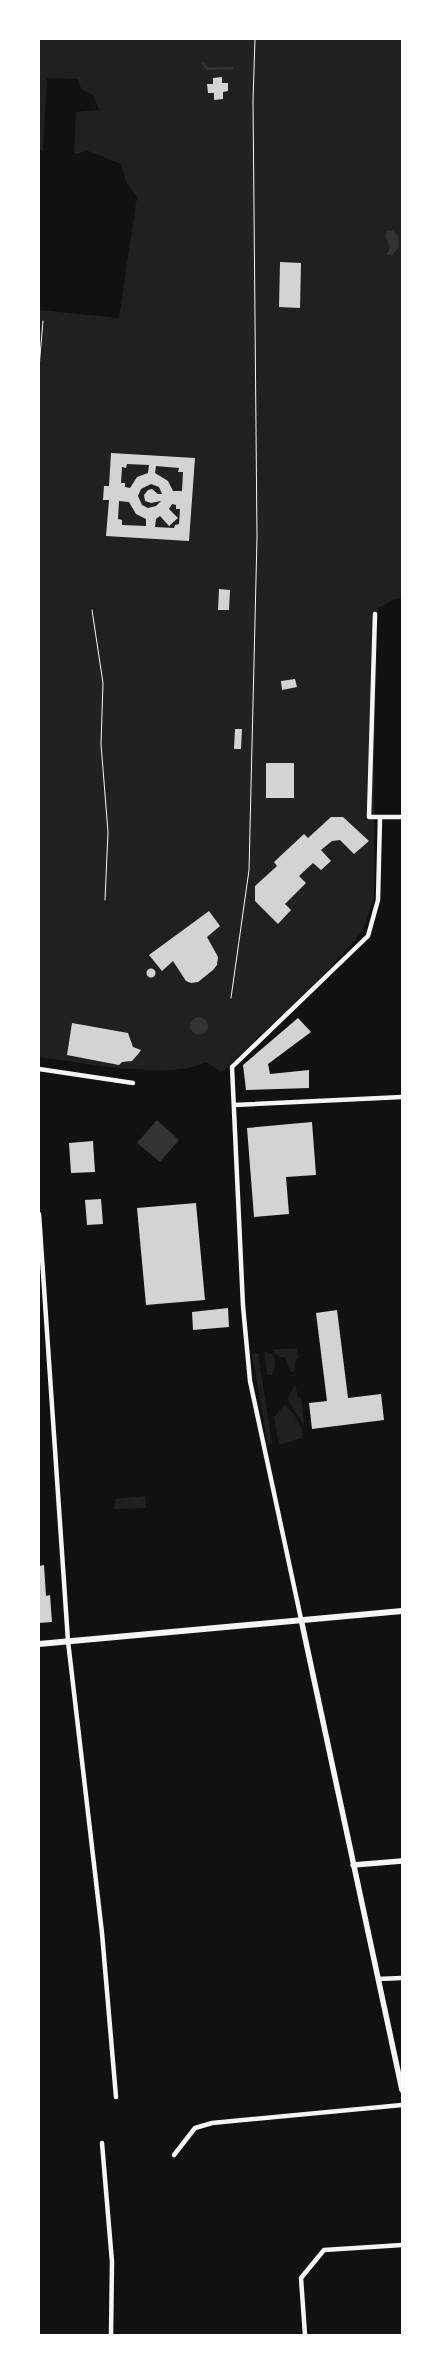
<svg xmlns="http://www.w3.org/2000/svg" width="441" height="2374" font-family="Montserrat,sans-serif">
<rect width="100%" height="100%" fill="#111"/>
<path fill="#202020" d="M 39,39 L 402,39 L 402,598 L 395,599 L 378,608 L 374,762 L 374,897 L 363,931 L 320,978 L 222,1072 L 206,1062 C 170,1081 80,1062 39,1057 L 39,310 L 119,318 L 137,197 L 126,182 L 121,164 L 88,151 L 74,154 L 76,112 L 99,110 L 93,95 L 81,89 L 78,79 L 47,78 L 43,150 L 39,150 Z
M 297,1348 L 298,1359 L 296,1359 L 294,1372 L 291,1372 L 285,1357 L 280,1357 L 272,1350 Z
M 264,1352 C 279,1353 276,1364 272,1375 L 267,1375 Z
M 258,1353 L 272,1444 L 268,1445 L 252,1354 Z
M 295,1385 L 298,1397 L 301,1397 L 304,1426 L 289,1402 L 288,1398 Z
M 284,1405 L 286,1405 C 292,1413 306,1427 302,1438 L 279,1445 L 274,1417 Z
M 145,1496 L 146,1508 L 114,1509 L 116,1499 Z"/>
<path fill="#333" d="M 387,230 L 393,231 L 398,236 L 399,247 L 392,256 L 387,254 L 390,247 L 385,236 Z
M190 1026a9 9 0 1 1 18 0a9 9 0 1 1-18 0Z
M 157,1120 L 179,1140 L 160,1162 L 137,1143 Z"/>
<g fill="none" stroke-linecap="round" stroke-linejoin="round">
<path stroke="#333" stroke-width="2.5" d="M 203,64 L 208,69 L 232,68"/>
</g>
<path fill="#d3d3d3" fill-rule="evenodd" d="M 222,77 L 222,83 L 228,83 L 228,91 L 223,92 L 223,99 L 214,100 L 214,93 L 208,93 L 207,84 L 213,84 L 213,78 Z
M 280,262 L 301,263 L 300,308 L 279,307 Z
M 111,453 L 195,458 L 189,541 L 106,536 L 109,500 L 103,500 L 104,486 L 109,486 ZM 127,464 L 149,465 L 148,473 L 137,477 L 130,488 L 125,487 L 125,483 L 121,483 L 122,467 L 126,468 ZM 156,466 L 179,468 L 178,472 L 183,472 L 182,491 L 173,491 L 168,481 L 155,473 ZM 151,484 L 159,487 L 162,494 L 158,494 L 152,489 L 148,490 L 144,495 L 145,501 L 151,503 L 161,501 L 156,506 L 148,508 L 142,505 L 138,496 L 141,489 ZM 119,501 L 129,502 L 136,514 L 146,519 L 146,526 L 122,525 L 122,520 L 118,519 ZM 172,504 L 176,505 L 176,509 L 180,509 L 179,524 L 175,525 L 174,528 L 155,527 L 156,519 L 160,516 L 169,526 L 178,518 L 169,509 Z
M 219,589 L 230,590 L 229,610 L 218,610 Z
M 295,679 L 297,687 L 282,690 L 281,681 Z
M 235,729 L 242,729 L 241,749 L 234,749 Z
M 266,763 L 294,763 L 294,798 L 266,798 Z
M 331,817 L 343,817 L 369,841 L 354,854 L 340,840 L 332,841 L 321,850 L 331,861 L 321,870 L 313,863 L 299,876 L 306,883 L 285,904 L 291,910 L 278,924 L 255,901 L 255,886 L 277,866 L 274,862 L 304,834 L 308,838 Z
M 209,911 L 220,926 L 207,937 L 218,957 L 217,965 L 213,970 L 198,982 L 191,983 L 186,981 L 173,961 L 162,971 L 149,955 Z
M146.5 973a4.5 4.5 0 1 1 9 0a4.5 4.5 0 1 1-9 0Z
M 298,1018 L 311,1032 L 268,1064 L 270,1074 L 309,1070 L 309,1088 L 246,1090 L 243,1065 Z
M 72,1023 L 128,1033 L 133,1047 L 141,1050 L 139,1053 L 132,1061 L 122,1062 L 119,1065 L 67,1055 Z
M 312,1122 L 316,1175 L 286,1177 L 289,1214 L 254,1217 L 247,1128 Z
M 93,1141 L 95,1172 L 71,1173 L 69,1143 Z
M 101,1199 L 103,1224 L 87,1225 L 85,1200 Z
M 196,1203 L 205,1300 L 146,1305 L 137,1208 Z
M 228,1308 L 229,1327 L 193,1330 L 192,1312 Z
M 337,1310 L 348,1398 L 381,1394 L 384,1420 L 312,1429 L 309,1403 L 327,1401 L 316,1313 Z
M 44,1565 L 46,1596 L 50,1595 L 52,1622 L 39,1623 L 39,1566 Z"/>
<g fill="none" stroke-linecap="round" stroke-linejoin="round">
<path stroke="#f5f5f5" stroke-width="1" d="M 39,368 L 43,321
M 92,610 L 103,683 L 101,744 L 108,832 L 105,900
M 231,998 L 249,870 L 257,537 L 253,100 L 255,39"/>
<path stroke="#f5f5f5" stroke-width="4.5" d="M 375,614 L 369,817 L 402,817
M 39,1069 L 133,1083
M 234,1105 L 402,1097
M 39,1214 L 68,1641 L 102,1933 L 116,2097
M 301,1619 L 250,1381 L 243,1306 L 232,1067 L 368,936 L 378,900 L 380,818
M 378,1979 L 402,1978
M 102,2143 L 112,2262 L 111,2335
M 174,2155 L 195,2128 L 212,2123 L 402,2105
M 305,2335 L 301,2278 L 324,2250 L 402,2245"/>
<path stroke="#f5f5f5" stroke-width="5.5" d="M 301,1619 L 402,2090
M 353,1865 L 402,1861"/>
<path stroke="#f5f5f5" stroke-width="6" d="M 39,1644 L 402,1611"/>
</g>
<rect width="441" height="2374" fill="none" stroke="#ffffff" stroke-width="80"/>
</svg>
